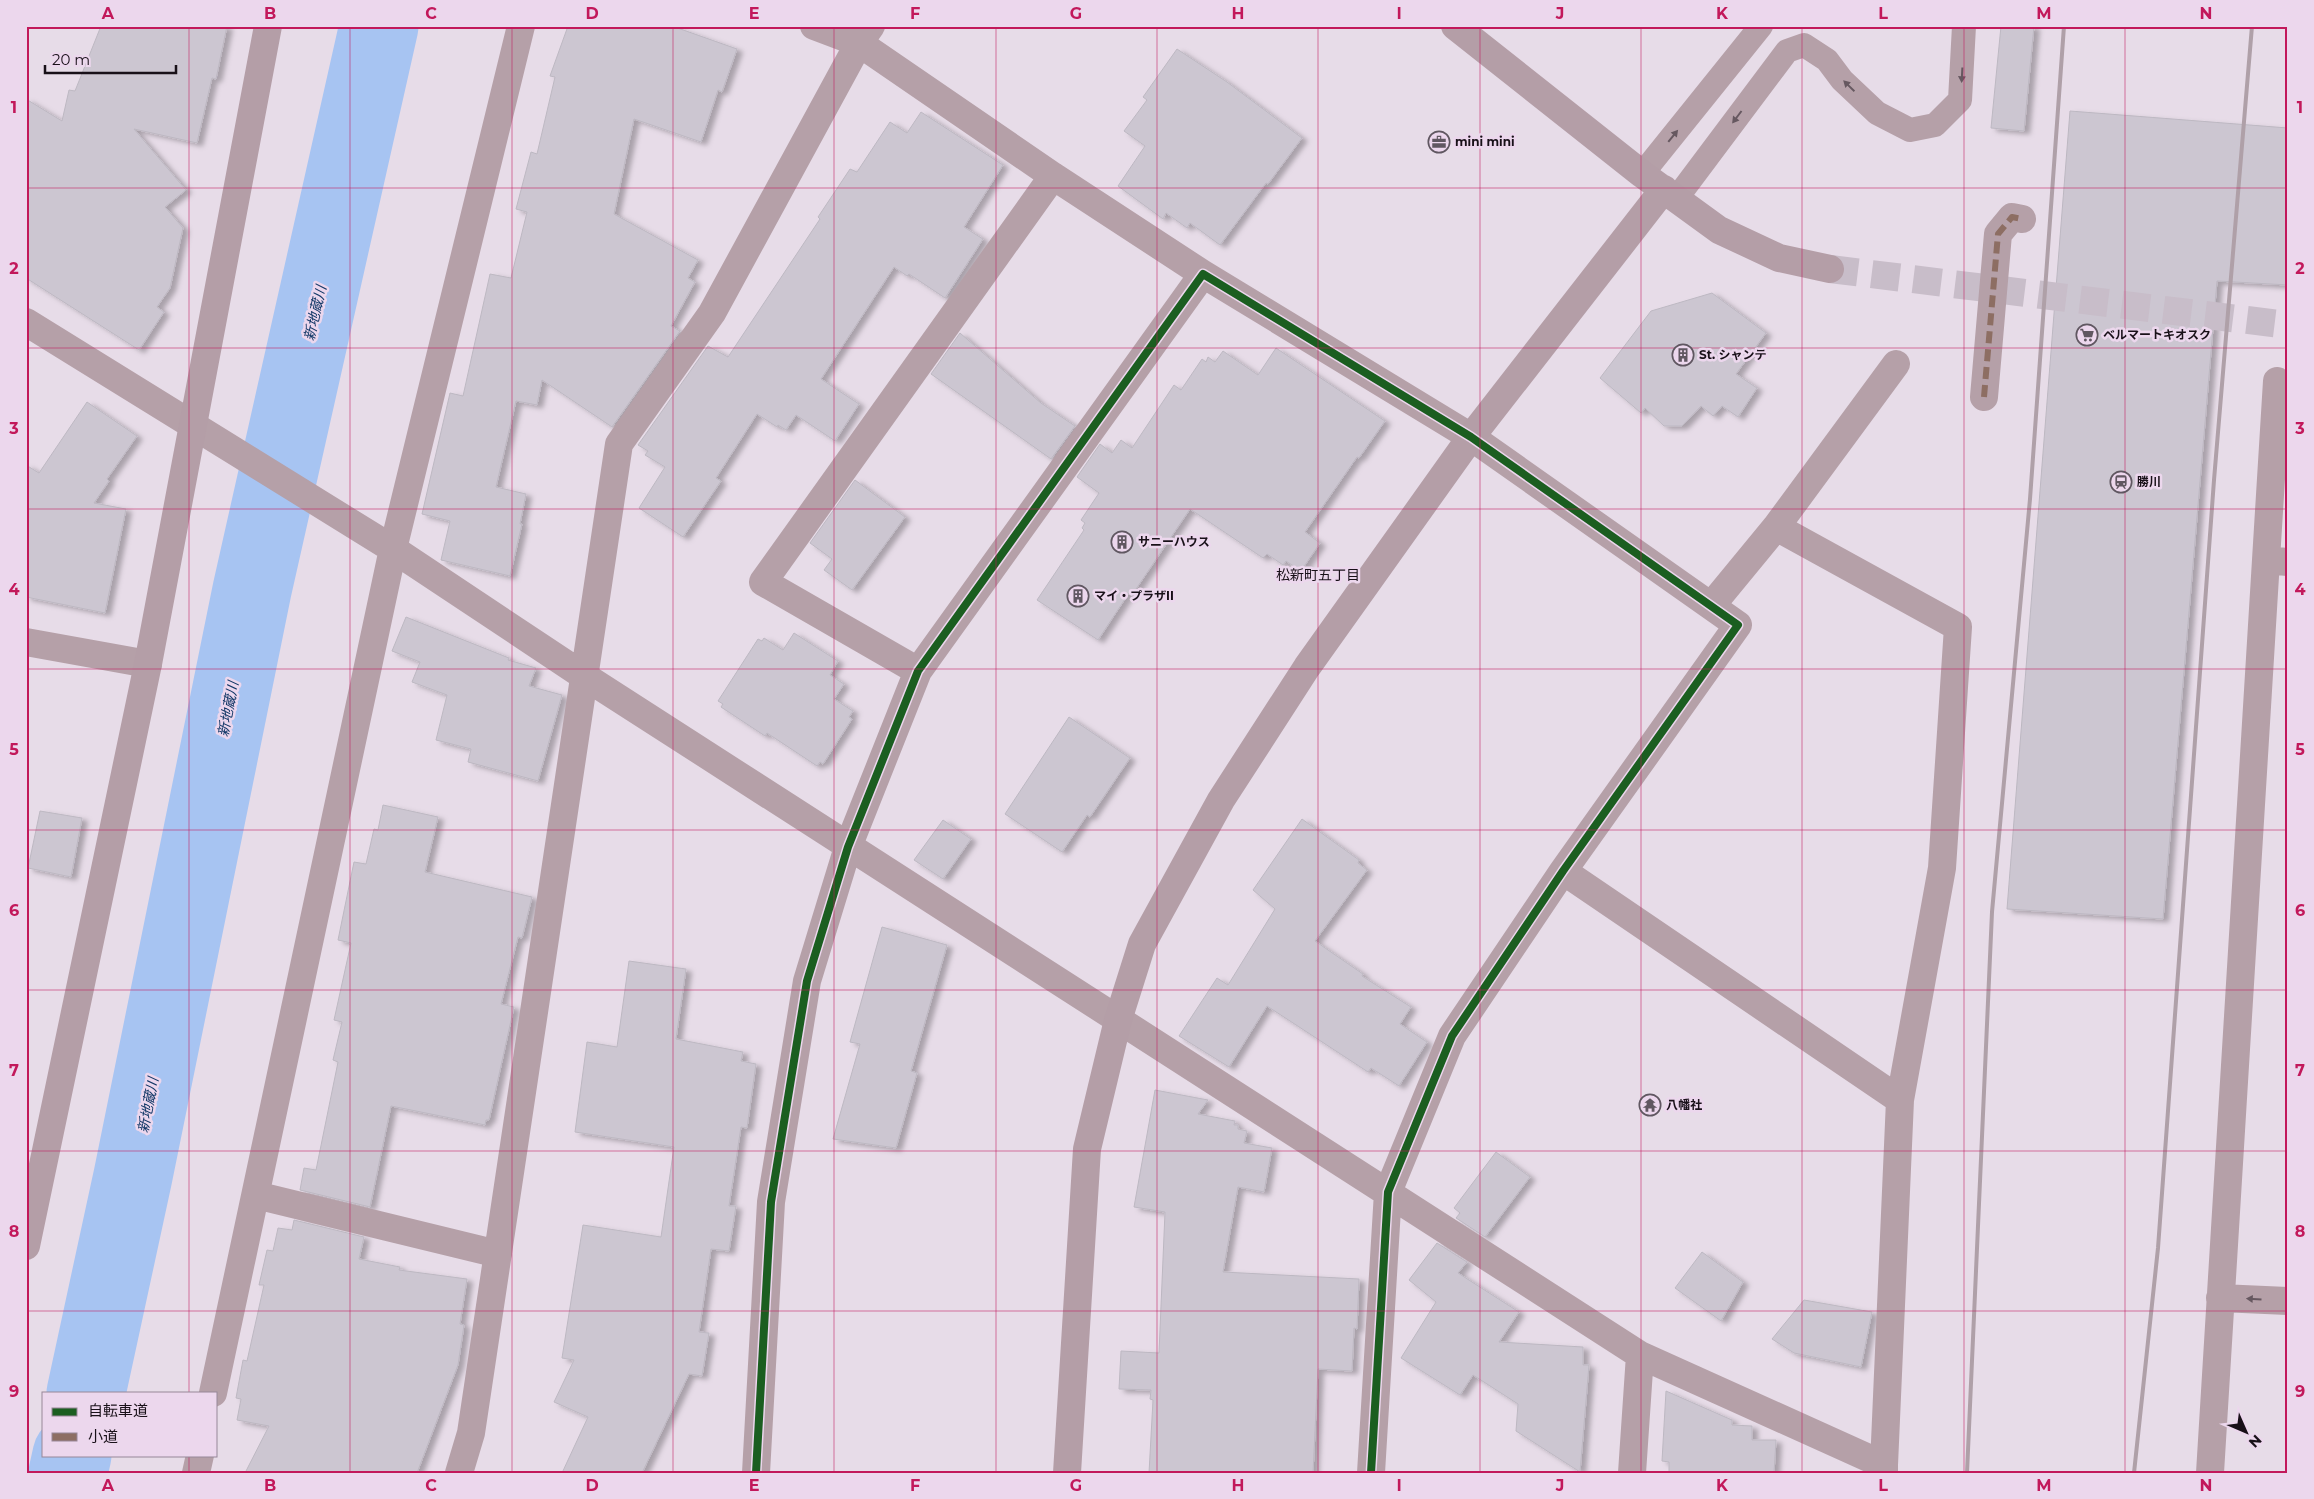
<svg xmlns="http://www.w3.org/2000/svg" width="2314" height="1499" font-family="Montserrat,'Noto Sans JP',sans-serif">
<defs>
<filter id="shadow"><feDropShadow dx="5.5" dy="3" stdDeviation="2.5" flood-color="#0004"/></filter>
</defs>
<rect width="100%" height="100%" fill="#e7dce8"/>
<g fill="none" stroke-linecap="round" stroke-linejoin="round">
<path stroke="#a7c4f2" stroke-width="79" d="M 86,1393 L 133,1176 L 252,590 L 379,26
M 68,1473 L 72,1455"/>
</g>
<path fill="#ccc6d1" stroke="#bdb8c2" filter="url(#shadow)" d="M 101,26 L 227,26 L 216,79 L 212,78 L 197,143 L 134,129 L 186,190 L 165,207 L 183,228 L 170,288 L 157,307 L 164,312 L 139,350 L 26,278 L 26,99 L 62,121 L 69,90 L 75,91 Z
M 568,26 L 672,26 L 737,49 L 722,92 L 718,90 L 701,142 L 634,119 L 614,214 L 698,260 L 688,278 L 695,282 L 671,326 L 680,331 L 612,427 L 542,380 L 537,405 L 516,401 L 496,487 L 526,494 L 520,524 L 522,524 L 510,576 L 441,560 L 450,521 L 422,514 L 450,393 L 463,396 L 490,274 L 511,278 L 527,212 L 516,209 L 531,152 L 537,154 L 555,77 L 550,76 Z
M 2001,26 L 2034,26 L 2024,131 L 1991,128 Z
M 1177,49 L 1227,82 L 1302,138 L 1268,184 L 1266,183 L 1220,245 L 1190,223 L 1187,228 L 1166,213 L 1163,219 L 1118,186 L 1145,146 L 1124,131 L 1147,100 L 1143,97 Z
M 2070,111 L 2288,128 L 2288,285 L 2217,281 L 2163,919 L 2007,909 Z
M 921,112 L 1003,165 L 964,227 L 983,239 L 945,298 L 909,274 L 907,276 L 894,267 L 821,379 L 859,404 L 835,441 L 796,415 L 786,430 L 778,425 L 777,427 L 757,414 L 716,478 L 721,481 L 683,537 L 639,508 L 665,467 L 645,455 L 648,451 L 638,445 L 708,346 L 728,357 L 820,219 L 818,217 L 850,169 L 857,172 L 890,122 L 907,133 Z
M 1712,293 L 1766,333 L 1736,374 L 1757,388 L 1738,417 L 1722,406 L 1713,416 L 1701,406 L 1682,426 L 1664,426 L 1645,408 L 1641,413 L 1600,378 L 1651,311 Z
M 960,333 L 1041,403 L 1075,426 L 1051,459 L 931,374 Z
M 1276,348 L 1385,421 L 1359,458 L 1357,457 L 1305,532 L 1320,543 L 1301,571 L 1286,561 L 1283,565 L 1267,554 L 1263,558 L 1190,509 L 1132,595 L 1129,593 L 1098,640 L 1037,600 L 1084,530 L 1082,528 L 1085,523 L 1081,520 L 1099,493 L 1077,477 L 1100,444 L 1112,453 L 1121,440 L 1132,448 L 1174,385 L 1181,390 L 1202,359 L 1206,362 L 1208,357 L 1215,362 L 1223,351 L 1258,375 Z
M 87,402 L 137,436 L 107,479 L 109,481 L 94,503 L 126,509 L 105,613 L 26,597 L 26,465 L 39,473 Z
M 855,480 L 905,517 L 852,590 L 824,570 L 832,559 L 810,543 Z
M 406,617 L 509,658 L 508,660 L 536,668 L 529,686 L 562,695 L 538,781 L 468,762 L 471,749 L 436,740 L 447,695 L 412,682 L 420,662 L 392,651 Z
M 794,633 L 838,661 L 830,675 L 844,684 L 834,699 L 853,711 L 849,717 L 852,719 L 823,764 L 820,762 L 817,766 L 767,733 L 765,736 L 721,707 L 723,704 L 718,701 L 758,639 L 762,641 L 764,638 L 783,650 Z
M 1069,717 L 1130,758 L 1090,817 L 1087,815 L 1062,852 L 1005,814 Z
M 383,805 L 438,817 L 425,872 L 532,897 L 522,938 L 518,937 L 501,1004 L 514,1007 L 489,1120 L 486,1120 L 485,1125 L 391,1106 L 370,1207 L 300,1190 L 304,1168 L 316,1170 L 338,1062 L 333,1060 L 342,1022 L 334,1020 L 351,943 L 338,940 L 354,862 L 366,864 L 374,829 L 378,830 Z
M 40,811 L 82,818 L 71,877 L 28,868 Z
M 1302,819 L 1359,860 L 1358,863 L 1367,870 L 1315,941 L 1363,974 L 1362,976 L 1411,1007 L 1400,1024 L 1427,1042 L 1399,1086 L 1371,1068 L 1368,1072 L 1267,1006 L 1229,1067 L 1179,1036 L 1217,978 L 1228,985 L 1275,909 L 1253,890 Z
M 943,820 L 971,839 L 943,879 L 914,860 Z
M 882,927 L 947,945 L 911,1071 L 917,1073 L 896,1148 L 833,1139 L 860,1044 L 850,1042 Z
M 629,961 L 686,969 L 676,1039 L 743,1052 L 741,1061 L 756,1064 L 747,1128 L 741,1127 L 729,1206 L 736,1206 L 729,1251 L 711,1249 L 699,1332 L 709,1333 L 702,1376 L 689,1374 L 642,1473 L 562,1473 L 588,1417 L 554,1402 L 574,1360 L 562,1358 L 583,1225 L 661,1237 L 674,1147 L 575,1132 L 587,1042 L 617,1047 Z
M 1155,1090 L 1208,1100 L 1198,1114 L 1235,1121 L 1234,1125 L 1238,1125 L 1238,1129 L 1247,1131 L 1244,1143 L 1272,1148 L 1264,1192 L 1238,1187 L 1223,1272 L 1359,1279 L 1357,1329 L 1354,1328 L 1352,1371 L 1318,1369 L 1313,1473 L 1149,1473 L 1153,1400 L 1150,1399 L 1151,1390 L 1119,1389 L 1121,1351 L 1159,1353 L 1165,1212 L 1134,1207 Z
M 1496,1152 L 1530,1177 L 1485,1237 L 1456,1218 L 1460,1213 L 1454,1208 Z
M 294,1220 L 364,1237 L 359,1259 L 400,1267 L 399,1270 L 467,1279 L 460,1324 L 464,1325 L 458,1365 L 417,1473 L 245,1473 L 269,1426 L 237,1420 L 241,1399 L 236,1398 L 243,1360 L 247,1361 L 264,1285 L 259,1285 L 267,1250 L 273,1251 L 278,1228 L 292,1230 Z
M 1437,1243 L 1467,1262 L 1458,1273 L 1519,1312 L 1499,1342 L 1583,1347 L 1583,1365 L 1589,1365 L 1580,1472 L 1516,1431 L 1518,1404 L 1473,1375 L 1460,1395 L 1401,1358 L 1436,1302 L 1409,1280 Z
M 1702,1252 L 1743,1282 L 1721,1321 L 1675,1288 Z
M 1804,1300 L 1872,1312 L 1861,1367 L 1794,1353 L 1772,1339 Z
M 1666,1391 L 1732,1420 L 1732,1425 L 1752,1426 L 1752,1440 L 1776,1440 L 1774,1473 L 1669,1473 L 1669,1462 L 1662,1461 Z"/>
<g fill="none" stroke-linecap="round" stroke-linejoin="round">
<path stroke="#c8bdc9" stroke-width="28" stroke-dasharray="28 14" stroke-linecap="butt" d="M 1830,269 L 2288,325"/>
<path stroke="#b5a0a8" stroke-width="24" d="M 1642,174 L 1761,26
M 1676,199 L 1787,51 L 1804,45 L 1827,60 L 1842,80 L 1877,113 L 1910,130 L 1935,125 L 1960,100 L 1964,26"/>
<path stroke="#b5a0a8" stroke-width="28" d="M 814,26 L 859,43 L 1053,176 L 1203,274
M 26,322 L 393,549 L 584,676 L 1640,1355 L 1884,1465 L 1884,1473
M 1776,527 L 1958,627 L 1942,868 L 1900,1100 L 1884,1465
M 2266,560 L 2277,381
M 1711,606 L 1776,527 L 1896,364
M 26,642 L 148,664
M 918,671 L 763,582 L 1053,176
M 1563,871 L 1900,1100
M 256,1195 L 498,1254
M 2220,1298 L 2288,1301
M 213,1393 L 393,549 L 521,26
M 196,1473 L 200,1455
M 459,1473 L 471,1433 L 619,444 L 712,313 L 859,43 L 871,26
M 756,1473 L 771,1202 L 807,981 L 848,847 L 918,671 L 1203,274 L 1471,437 L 1738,625 L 1563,871 L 1452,1036 L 1388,1192 L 1371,1473
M 1632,1473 L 1640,1355
M 2210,1473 L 2266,560 L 2288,562"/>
<path stroke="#b49ea7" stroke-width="28" d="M 1455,26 L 1642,174 L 1719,230 L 1779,258 L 1830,269
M 26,1246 L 148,664 L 268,26
M 1067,1473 L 1087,1149 L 1118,1020 L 1142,944 L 1221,800 L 1307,667 L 1471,437 L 1664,189"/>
<path stroke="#afa0a8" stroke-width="4" d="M 1967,1473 L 1992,912 L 2030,499 L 2064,26
M 2134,1473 L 2158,1248 L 2214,480 L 2252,26"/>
<path stroke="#b5a0a8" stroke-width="28" d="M 1984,397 L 1998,234 L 2012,217 L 2022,219"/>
<path stroke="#8d6e63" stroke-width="6" stroke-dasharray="12 6" stroke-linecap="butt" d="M 1984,397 L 1998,234 L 2012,217 L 2022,219"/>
<g stroke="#ecd7ed" stroke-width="11">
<path id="cycleway" d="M 756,1473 L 771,1202 L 807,981 L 848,847 L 918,671 L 1203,274 L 1471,437 L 1738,625 L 1563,871 L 1452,1036 L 1388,1192 L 1371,1473"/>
</g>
<use href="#cycleway" stroke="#1b5e20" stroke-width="8"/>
</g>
<defs><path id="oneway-solid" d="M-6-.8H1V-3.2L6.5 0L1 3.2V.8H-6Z" transform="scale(1.25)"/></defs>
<g fill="#665860">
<use href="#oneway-solid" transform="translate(1962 75) rotate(93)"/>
<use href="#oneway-solid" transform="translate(1849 86) rotate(-136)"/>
<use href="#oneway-solid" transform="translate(1737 117) rotate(127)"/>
<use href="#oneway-solid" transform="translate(1673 136) rotate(-51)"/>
<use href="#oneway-solid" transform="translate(2254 1299) rotate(-177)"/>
</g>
<path fill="none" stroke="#c2185b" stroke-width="1" stroke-opacity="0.55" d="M 189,26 L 189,1393M 350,26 L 350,1473M 512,26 L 512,1473M 673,26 L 673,1473M 834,26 L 834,1473M 996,26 L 996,1473M 1157,26 L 1157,1473M 1318,26 L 1318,1473M 1480,26 L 1480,1473M 1641,26 L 1641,1473M 1802,26 L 1802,1473M 1964,26 L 1964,1473M 2125,26 L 2125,1473M 26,188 L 2288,188M 26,348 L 2288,348M 26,509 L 2288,509M 26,669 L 2288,669M 26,830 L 2288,830M 26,990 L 2288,990M 26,1151 L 2288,1151M 26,1311 L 2288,1311M 189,1455 L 189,1473"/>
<defs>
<g id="office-ring" transform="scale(1.125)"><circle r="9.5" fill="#ecd7ed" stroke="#605761" stroke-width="1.5"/><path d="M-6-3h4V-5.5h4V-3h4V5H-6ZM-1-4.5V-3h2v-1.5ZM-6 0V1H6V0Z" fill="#605761"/></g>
<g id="supermarket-ring" transform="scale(1.125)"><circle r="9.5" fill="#ecd7ed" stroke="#605761" stroke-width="1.5"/><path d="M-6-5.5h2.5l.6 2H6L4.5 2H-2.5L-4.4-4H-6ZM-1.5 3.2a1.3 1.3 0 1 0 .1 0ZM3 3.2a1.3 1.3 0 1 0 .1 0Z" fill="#605761"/></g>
<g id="building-ring" transform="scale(1.125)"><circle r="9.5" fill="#ecd7ed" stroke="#605761" stroke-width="1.5"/><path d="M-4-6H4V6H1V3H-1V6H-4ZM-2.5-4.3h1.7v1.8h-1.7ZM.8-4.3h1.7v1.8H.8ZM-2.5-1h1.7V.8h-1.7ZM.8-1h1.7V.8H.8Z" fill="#605761"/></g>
<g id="station-ring" transform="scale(1.125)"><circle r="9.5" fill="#ecd7ed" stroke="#605761" stroke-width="1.5"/><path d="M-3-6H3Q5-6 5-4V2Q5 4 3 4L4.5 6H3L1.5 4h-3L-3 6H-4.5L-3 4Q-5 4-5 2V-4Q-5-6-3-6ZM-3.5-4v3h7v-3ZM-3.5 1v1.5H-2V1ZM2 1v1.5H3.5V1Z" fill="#605761"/></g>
<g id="temple-ring" transform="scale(1.125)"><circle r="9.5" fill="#ecd7ed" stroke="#605761" stroke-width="1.5"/><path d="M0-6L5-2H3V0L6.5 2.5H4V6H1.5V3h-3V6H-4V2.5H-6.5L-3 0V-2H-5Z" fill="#605761"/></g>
</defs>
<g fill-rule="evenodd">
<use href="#office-ring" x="1439" y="142"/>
<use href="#supermarket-ring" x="2087" y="335"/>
<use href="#building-ring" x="1683" y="355"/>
<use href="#station-ring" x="2121" y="482"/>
<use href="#building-ring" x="1122" y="542"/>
<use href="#building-ring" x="1078" y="596"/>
<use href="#temple-ring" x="1650" y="1105"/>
</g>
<g text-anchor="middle" stroke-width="5" stroke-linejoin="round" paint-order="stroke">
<g font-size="12" font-weight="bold" fill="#181018" stroke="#ecd7ed" text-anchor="start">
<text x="1455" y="146">mini mini</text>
<text x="2103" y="339">ベルマートキオスク</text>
<text x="1699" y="359">St. シャンテ</text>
<text x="2137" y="486">勝川</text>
<text x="1138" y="546">サニーハウス</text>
<text x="1094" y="600">マイ・プラザII</text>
<text x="1666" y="1109">八幡社</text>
</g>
<g font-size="14" font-style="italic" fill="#133867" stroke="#ecd7ed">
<text transform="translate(315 313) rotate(-77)" y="5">新地蔵川</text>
<text transform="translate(228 709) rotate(-79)" y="5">新地蔵川</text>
<text transform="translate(148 1105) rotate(-79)" y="5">新地蔵川</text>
</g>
<g font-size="14" fill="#181018" stroke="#ecd7ed">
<text x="1318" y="580">松新町五丁目</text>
</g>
</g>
<rect width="2314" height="1499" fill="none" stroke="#ecd7ed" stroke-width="55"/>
<rect x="42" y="1392" width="175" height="65" fill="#ecd7ed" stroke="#978798"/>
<rect x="52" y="1408" width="25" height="8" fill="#1b5e20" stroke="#978798"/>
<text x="88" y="1416" font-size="15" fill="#181018">自転車道</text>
<rect x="52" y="1433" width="25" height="8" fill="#8d6e63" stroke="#978798"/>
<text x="88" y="1442" font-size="15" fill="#181018">小道</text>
<g transform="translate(2246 1432) rotate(135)" stroke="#ecd7ed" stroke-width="4" paint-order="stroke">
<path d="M0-4L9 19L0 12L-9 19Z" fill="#181018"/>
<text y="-8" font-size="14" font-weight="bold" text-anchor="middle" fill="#181018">N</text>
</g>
<path d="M45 65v8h131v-8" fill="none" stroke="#181018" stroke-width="2.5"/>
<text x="52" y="65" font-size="15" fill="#181018" stroke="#ecd7ed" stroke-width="4" paint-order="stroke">20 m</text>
<rect x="28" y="28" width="2258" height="1444" fill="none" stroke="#c2185b" stroke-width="2"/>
<g font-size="16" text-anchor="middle" font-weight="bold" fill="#c2185b">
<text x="108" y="19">A</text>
<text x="270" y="19">B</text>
<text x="431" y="19">C</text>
<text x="592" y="19">D</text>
<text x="754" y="19">E</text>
<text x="915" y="19">F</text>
<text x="1076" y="19">G</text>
<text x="1238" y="19">H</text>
<text x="1399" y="19">I</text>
<text x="1560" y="19">J</text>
<text x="1722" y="19">K</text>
<text x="1883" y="19">L</text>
<text x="2044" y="19">M</text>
<text x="2206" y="19">N</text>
<text x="14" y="113">1</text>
<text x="2300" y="113">1</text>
<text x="14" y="274">2</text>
<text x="2300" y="274">2</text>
<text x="14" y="434">3</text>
<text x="2300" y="434">3</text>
<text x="14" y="595">4</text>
<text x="2300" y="595">4</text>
<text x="14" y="755">5</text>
<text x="2300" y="755">5</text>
<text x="14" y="916">6</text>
<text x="2300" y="916">6</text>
<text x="14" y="1076">7</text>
<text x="2300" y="1076">7</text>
<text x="14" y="1237">8</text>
<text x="2300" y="1237">8</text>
<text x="14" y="1397">9</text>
<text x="2300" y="1397">9</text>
<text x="108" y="1491">A</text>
<text x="270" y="1491">B</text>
<text x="431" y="1491">C</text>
<text x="592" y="1491">D</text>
<text x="754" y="1491">E</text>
<text x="915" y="1491">F</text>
<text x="1076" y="1491">G</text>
<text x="1238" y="1491">H</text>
<text x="1399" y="1491">I</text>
<text x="1560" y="1491">J</text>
<text x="1722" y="1491">K</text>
<text x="1883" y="1491">L</text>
<text x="2044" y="1491">M</text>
<text x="2206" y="1491">N</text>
</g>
</svg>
